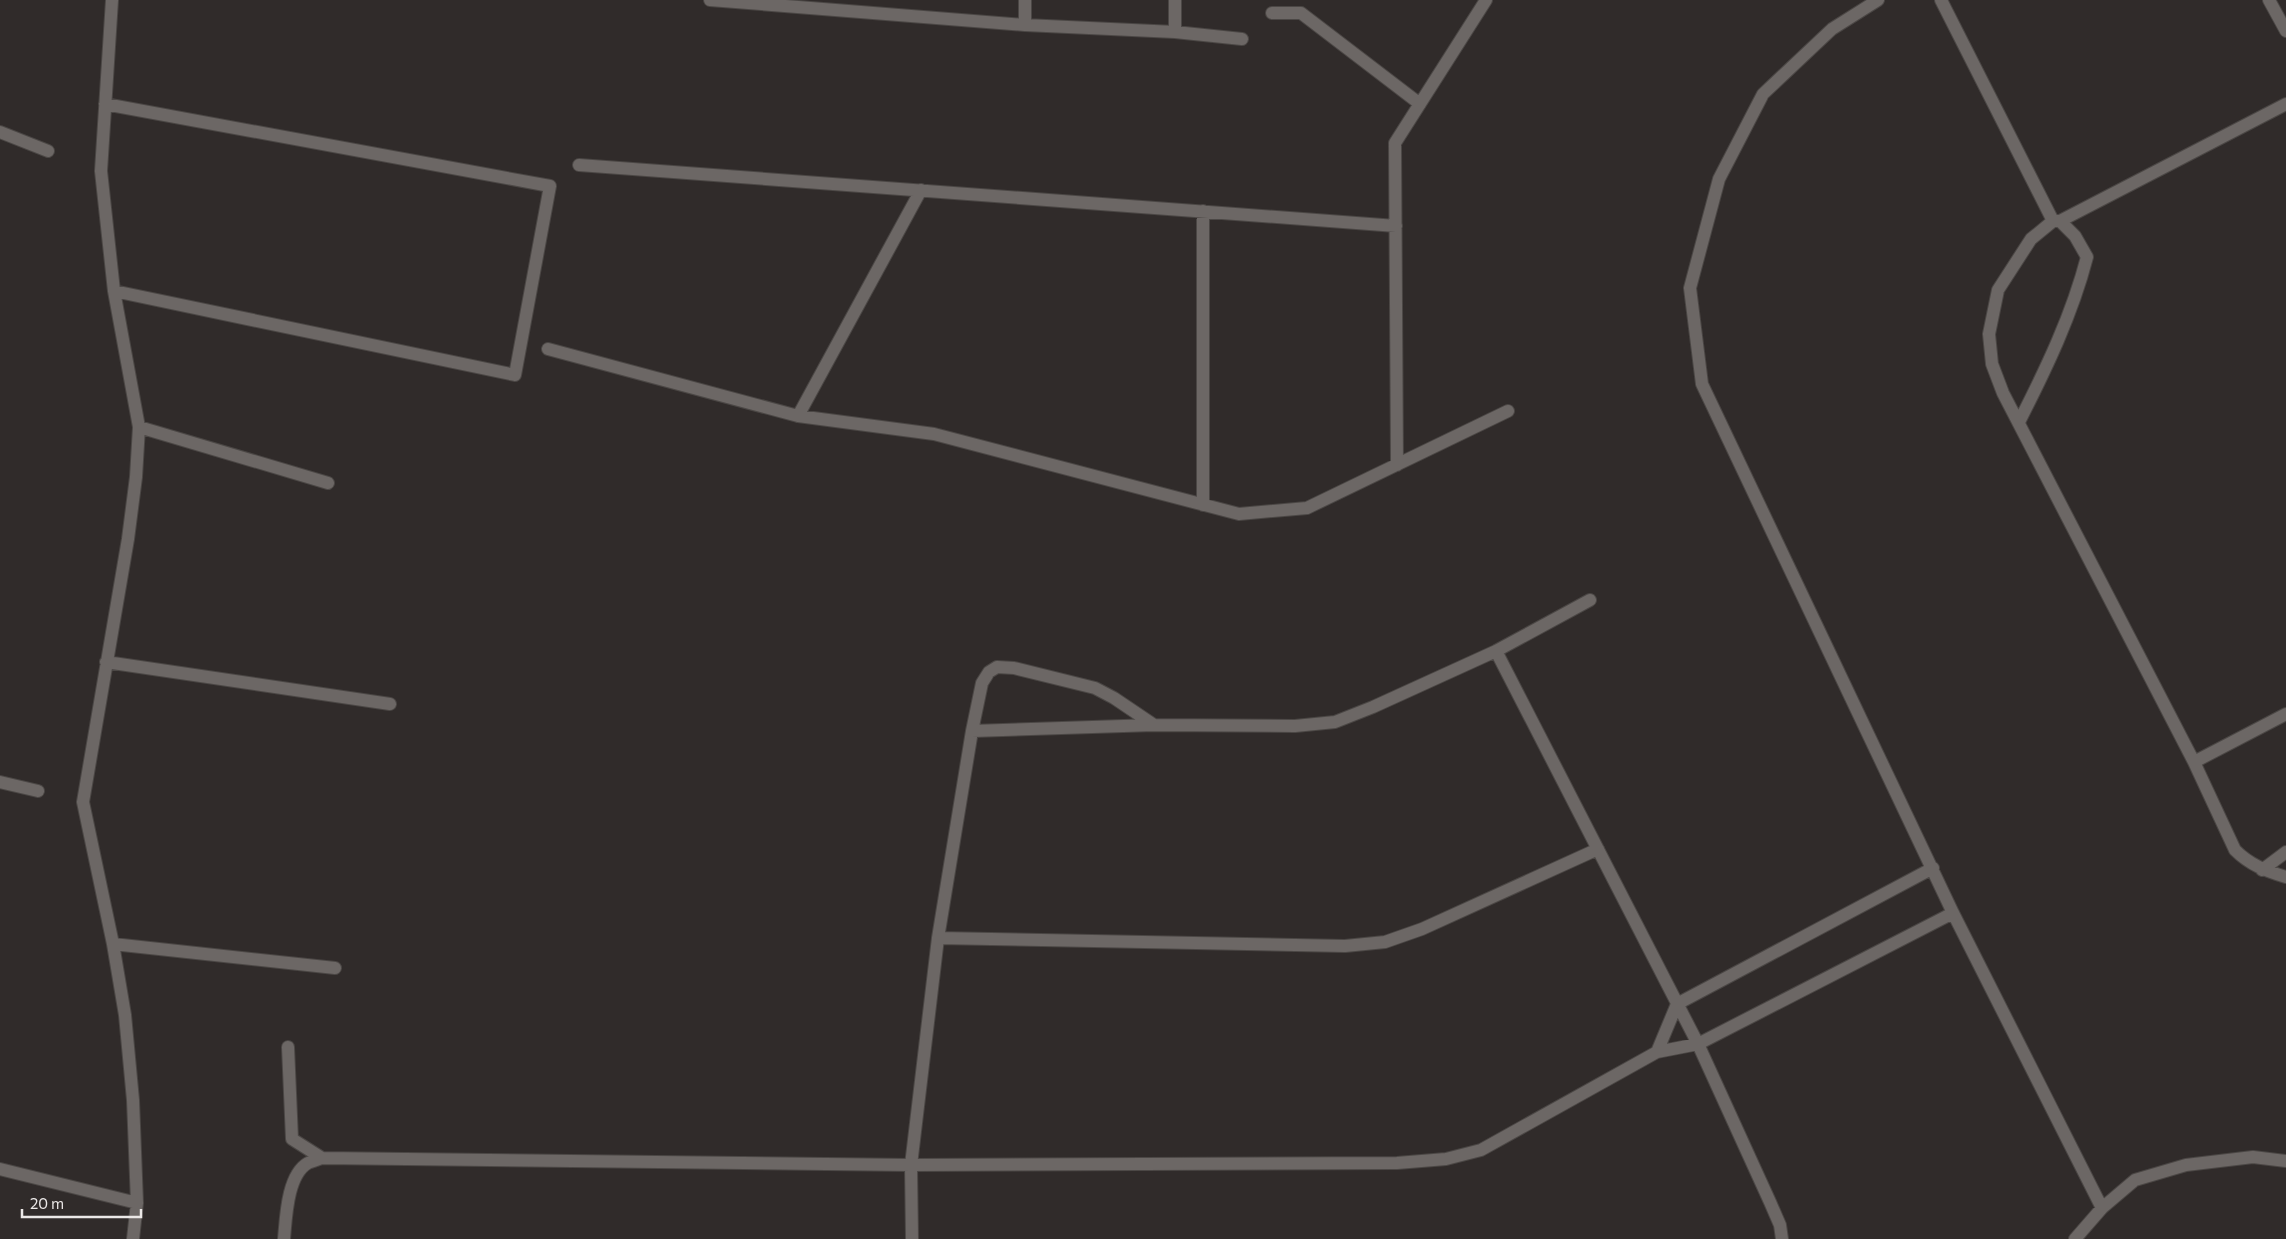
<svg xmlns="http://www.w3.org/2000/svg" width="2286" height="1239" font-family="Commissioner,sans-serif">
<rect width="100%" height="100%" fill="#302b2a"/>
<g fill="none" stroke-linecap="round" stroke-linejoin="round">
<g stroke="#4b4745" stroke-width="14">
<path id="minor" d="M 112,0 L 101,171 L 114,291 L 139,427 L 136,477 L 128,539 L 83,802 L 113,944 L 125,1015 L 133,1100 L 137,1203 L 133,1239
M 710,0 L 1025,25 L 1175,32 L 1242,39
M 1175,0 L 1175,32
M 1878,0 L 1832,29 L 1763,94 L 1719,179 L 1690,288 L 1702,384 L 1953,913 L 2102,1208
M 1941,0 L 2053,221
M 2269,0 L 2286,31
M 1272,13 L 1301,13 L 1420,104
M 1025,25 L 1025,0
M 105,104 L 550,186 L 515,375 L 114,291
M 2286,104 L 2060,221 L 2053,221 L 2031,239 L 1998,290 L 1989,334 L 1992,364 L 2003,393 L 2194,762 L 2235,850 C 2250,865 2266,871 2286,877
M 0,132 L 48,151
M 579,165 L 1396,226
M 1203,211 L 1203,505
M 548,349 L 798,416 L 934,434 L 1239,514 L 1307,508 L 1508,411
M 798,416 L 921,190
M 2019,422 C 2046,369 2072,315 2087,257 L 2075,236 L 2060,221
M 139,427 L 328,483
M 1397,465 L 1395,143 L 1486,0
M 1496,651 L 1698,1044 L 1770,1202 L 1780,1225 L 1782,1239
M 106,662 L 390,704
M 972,731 L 1154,725 L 1295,726 L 1335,722 L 1373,707 L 1496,651 L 1590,600
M 2194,762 L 2286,714
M 0,782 L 38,791
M 2262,870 L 2286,852
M 938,938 L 1345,946 L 1385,942 L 1422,929 L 1598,849
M 113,944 L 335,968
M 288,1047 L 292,1139 L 322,1158
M 1657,1052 L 1677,1004 L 1933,868
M 0,1169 L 137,1203
M 284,1239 C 286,1218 287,1175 308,1163 C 312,1161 318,1160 322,1158 L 911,1165 L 1397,1163 L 1446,1159 L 1481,1150 L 1657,1052 L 1698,1044 L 1953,913
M 912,1239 L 911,1165 L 938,938 L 972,731 L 982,683 L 989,672 L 997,667 L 1014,668 L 1095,688 L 1114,698 L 1154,725
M 2075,1239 L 2102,1208 L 2135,1180 L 2186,1165 L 2253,1157 L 2286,1161"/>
</g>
<use href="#minor" stroke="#6c6765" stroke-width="12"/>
</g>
<path d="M22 1209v8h119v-8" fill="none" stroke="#ebe8e7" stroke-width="2.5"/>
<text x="30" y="1209" font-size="15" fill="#ebe8e7" stroke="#302b2a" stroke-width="4" paint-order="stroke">20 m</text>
</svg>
